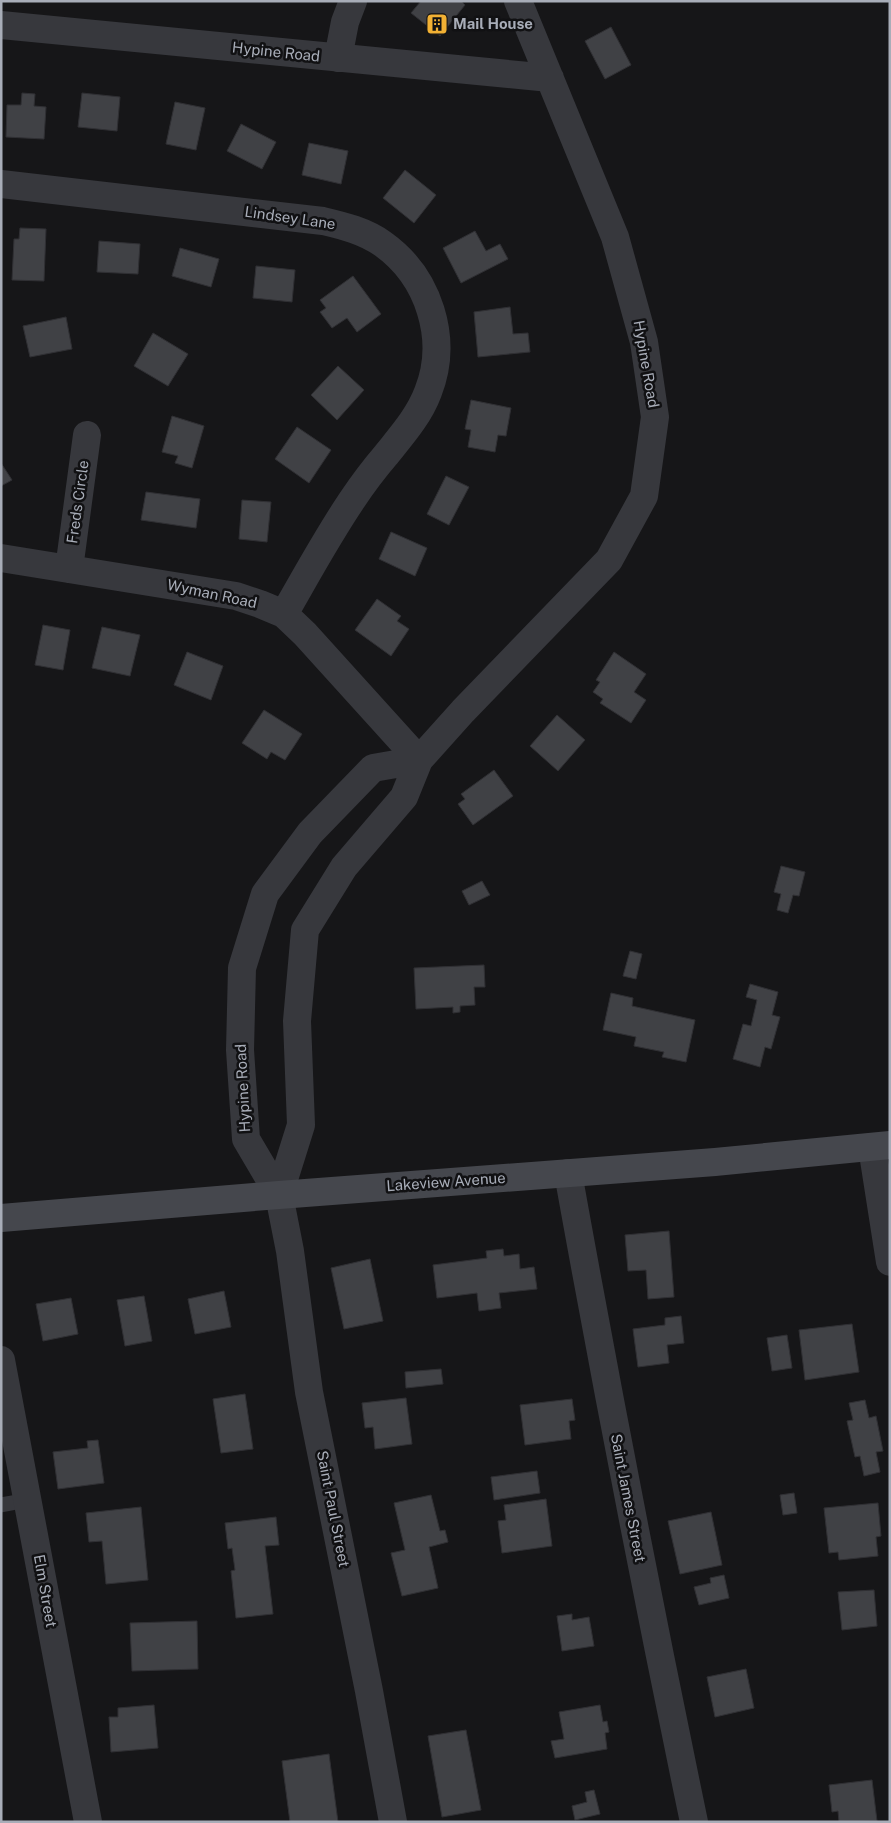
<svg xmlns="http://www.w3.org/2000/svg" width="891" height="1823" font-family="'Public Sans',sans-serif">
<rect width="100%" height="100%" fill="#161618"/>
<path fill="#404145" stroke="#303034" d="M 421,1 L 461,1 L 465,5 L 440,36 L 411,13 Z
M 611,27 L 631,65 L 605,79 L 585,41 Z
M 22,93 L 35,94 L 34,106 L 46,107 L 44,139 L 6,137 L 7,105 L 21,105 Z
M 82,93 L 120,97 L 117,131 L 78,127 Z
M 175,102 L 205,108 L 196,150 L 166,144 Z
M 241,124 L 276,142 L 262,169 L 227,151 Z
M 309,143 L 348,151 L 341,184 L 302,175 Z
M 405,170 L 436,195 L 414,223 L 383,198 Z
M 20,228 L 46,229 L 44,281 L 12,280 L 14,239 L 19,239 Z
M 475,231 L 486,251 L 500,244 L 508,259 L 461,283 L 443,248 Z
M 99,241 L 140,244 L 138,274 L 97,272 Z
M 180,248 L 219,259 L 211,287 L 172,276 Z
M 256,266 L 295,270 L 292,302 L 253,298 Z
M 353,276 L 381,314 L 357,332 L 347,318 L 332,328 L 320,312 L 326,308 L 320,300 Z
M 510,307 L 513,334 L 528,333 L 530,352 L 478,357 L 474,312 Z
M 66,317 L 72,349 L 30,357 L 23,326 Z
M 153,333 L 188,354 L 168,386 L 134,366 Z
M 338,366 L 364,390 L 337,420 L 311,395 Z
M 471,400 L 511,408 L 506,436 L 498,435 L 495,452 L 468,447 L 471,430 L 465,429 Z
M 172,416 L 204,426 L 192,468 L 175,463 L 178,456 L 162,452 Z
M 297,427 L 331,450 L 309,483 L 275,459 Z
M 1,463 L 12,480 L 1,486 Z
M 446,476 L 469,487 L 449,525 L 427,514 Z
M 146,492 L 200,499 L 196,528 L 141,520 Z
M 242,500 L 271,502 L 267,542 L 239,539 Z
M 391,532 L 427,548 L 415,576 L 379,559 Z
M 377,599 L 401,616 L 397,621 L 409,629 L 391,656 L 355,630 Z
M 43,625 L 70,630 L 63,670 L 35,665 Z
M 102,627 L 140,635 L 130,676 L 92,668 Z
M 187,652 L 223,666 L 211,700 L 174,685 Z
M 614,652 L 646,674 L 634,692 L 646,700 L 631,723 L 600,703 L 603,699 L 593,692 L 600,682 L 596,680 Z
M 264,710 L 302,734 L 285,760 L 271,752 L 267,759 L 242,743 Z
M 557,715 L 585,740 L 558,771 L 530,746 Z
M 494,770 L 513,796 L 473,825 L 458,804 L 465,799 L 461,794 Z
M 781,866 L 805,872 L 799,896 L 793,895 L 788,913 L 777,910 L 781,894 L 774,892 Z
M 482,881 L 490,895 L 469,905 L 462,891 Z
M 630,951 L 642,954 L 636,979 L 623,976 Z
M 484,965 L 485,987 L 474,987 L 475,1005 L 460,1006 L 460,1012 L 453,1013 L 453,1007 L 416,1009 L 414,968 Z
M 750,984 L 778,992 L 772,1015 L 780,1017 L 771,1049 L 765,1047 L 760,1067 L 733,1059 L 743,1024 L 751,1026 L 757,1000 L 746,997 Z
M 611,993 L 633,998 L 632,1006 L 695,1020 L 686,1062 L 662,1057 L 664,1052 L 634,1046 L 636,1037 L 603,1030 Z
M 669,1231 L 674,1297 L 648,1299 L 646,1270 L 628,1271 L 625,1235 Z
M 503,1249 L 504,1256 L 519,1254 L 520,1269 L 534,1267 L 537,1289 L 499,1293 L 501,1308 L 479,1311 L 477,1293 L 437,1298 L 433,1265 L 487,1258 L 486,1251 Z
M 370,1259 L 383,1321 L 344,1329 L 331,1268 Z
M 224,1291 L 231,1327 L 195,1334 L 188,1299 Z
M 144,1296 L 152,1341 L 125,1346 L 117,1300 Z
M 71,1298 L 78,1334 L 43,1341 L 36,1304 Z
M 681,1316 L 684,1343 L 667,1345 L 669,1363 L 638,1367 L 633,1329 L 665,1325 L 665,1318 Z
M 852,1324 L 859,1372 L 805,1380 L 799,1330 Z
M 787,1335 L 792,1368 L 772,1371 L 767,1338 Z
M 441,1369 L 443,1384 L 406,1388 L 405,1372 Z
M 245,1394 L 253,1449 L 221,1453 L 213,1399 Z
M 406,1398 L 412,1444 L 375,1449 L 373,1427 L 365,1428 L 362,1403 Z
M 572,1399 L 575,1420 L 569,1421 L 571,1439 L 525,1445 L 520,1405 Z
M 865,1400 L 869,1418 L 876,1416 L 883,1451 L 876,1452 L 880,1472 L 864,1476 L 860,1456 L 855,1457 L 847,1421 L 853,1420 L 849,1403 Z
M 98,1440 L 104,1483 L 58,1489 L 53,1452 L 88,1448 L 87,1441 Z
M 537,1471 L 540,1493 L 494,1500 L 491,1477 Z
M 794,1493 L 797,1513 L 783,1515 L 780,1495 Z
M 431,1495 L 440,1531 L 445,1530 L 448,1542 L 429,1547 L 438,1588 L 402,1596 L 391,1553 L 405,1550 L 394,1503 Z
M 546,1499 L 552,1546 L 502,1553 L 498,1521 L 506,1520 L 504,1505 Z
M 878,1503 L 881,1536 L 876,1537 L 878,1556 L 839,1560 L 838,1552 L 829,1553 L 824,1508 Z
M 141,1507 L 148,1580 L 106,1584 L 102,1541 L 89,1542 L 86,1513 Z
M 711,1512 L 722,1565 L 680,1574 L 668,1521 Z
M 276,1517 L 279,1545 L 265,1546 L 273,1614 L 236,1618 L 231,1571 L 235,1570 L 232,1548 L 228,1549 L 225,1523 Z
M 724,1575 L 729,1598 L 699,1605 L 694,1587 L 711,1583 L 710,1578 Z
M 874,1590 L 877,1626 L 842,1630 L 838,1592 Z
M 572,1614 L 572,1620 L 589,1617 L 594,1646 L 562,1651 L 557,1616 Z
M 197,1621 L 198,1669 L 132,1671 L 130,1623 Z
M 746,1669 L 754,1708 L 715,1717 L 707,1677 Z
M 154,1705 L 158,1748 L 111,1752 L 109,1717 L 118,1717 L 118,1708 Z
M 600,1705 L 603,1722 L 607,1721 L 609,1732 L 605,1733 L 607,1749 L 555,1758 L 551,1741 L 564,1739 L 559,1712 Z
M 466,1730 L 481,1810 L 442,1817 L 428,1736 Z
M 329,1754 L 338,1822 L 290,1822 L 282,1761 Z
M 872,1780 L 877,1821 L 839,1822 L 838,1811 L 832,1812 L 829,1785 Z
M 594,1790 L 600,1814 L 575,1820 L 572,1806 L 587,1802 L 585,1792 Z"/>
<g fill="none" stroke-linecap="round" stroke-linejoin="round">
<path stroke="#37383d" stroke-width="15" d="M 1,1505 L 28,1500"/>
<path stroke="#37383d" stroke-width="28" d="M 1,25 L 550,78
M 338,58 L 345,22 L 353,1
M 1,184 L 323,221 C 344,226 365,231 383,244 C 429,277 449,339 428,392 C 419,416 402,435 386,455 C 374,469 362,485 352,500 C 327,537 306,576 284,614
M 1,558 L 236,596 L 260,604 L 284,614 L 305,634 L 419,760
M 69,569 L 87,435
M 872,1147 L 890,1262
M 568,1173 C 607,1390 649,1606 694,1822
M 279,1195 L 301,1125 L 297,1021 L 305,930 L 344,867 L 404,797 L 419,760 L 463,711 L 609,560 L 644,496 L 655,417 L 644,342 L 615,237 L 518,1
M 1,1360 L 88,1822
M 393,1822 L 369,1691 L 309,1392 L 290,1251 L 279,1195 L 246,1139 L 240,1050 L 242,968 L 265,894 L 310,833 L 373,768 L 419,760"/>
<path stroke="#45474d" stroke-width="28" d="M 1,1218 L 279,1195 L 715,1162 L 890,1145"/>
</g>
<defs>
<g id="building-square" transform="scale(1.125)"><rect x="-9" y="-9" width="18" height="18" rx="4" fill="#f2b134" stroke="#111113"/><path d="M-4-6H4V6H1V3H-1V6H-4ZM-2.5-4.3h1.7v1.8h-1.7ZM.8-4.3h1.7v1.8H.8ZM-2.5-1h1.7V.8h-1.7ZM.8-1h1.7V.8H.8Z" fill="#111"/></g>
</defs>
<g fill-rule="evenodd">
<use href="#building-square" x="437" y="24"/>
</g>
<g text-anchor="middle" stroke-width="5" stroke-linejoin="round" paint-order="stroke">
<g font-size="15" font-weight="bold" fill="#a8adb8" stroke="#111113" text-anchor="start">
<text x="453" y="29">Mail House</text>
</g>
<g font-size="15" fill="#a8adb8" stroke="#111113">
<text transform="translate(276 52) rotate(6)" y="5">Hypine Road</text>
<text transform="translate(290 218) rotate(8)" y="5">Lindsey Lane</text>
<text transform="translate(646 364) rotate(80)" y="5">Hypine Road</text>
<text transform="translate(78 502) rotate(-82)" y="5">Freds Circle</text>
<text transform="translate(212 594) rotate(12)" y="5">Wyman Road</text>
<text transform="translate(243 1088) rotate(-93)" y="5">Hypine Road</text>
<text transform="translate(446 1182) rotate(-4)" y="5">Lakeview Avenue</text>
<text transform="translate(628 1498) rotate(79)" y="5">Saint James Street</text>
<text transform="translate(333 1509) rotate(79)" y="5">Saint Paul Street</text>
<text transform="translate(45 1591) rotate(80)" y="5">Elm Street</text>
</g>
</g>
<rect width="891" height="1823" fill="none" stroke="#a8adb8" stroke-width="5"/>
</svg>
